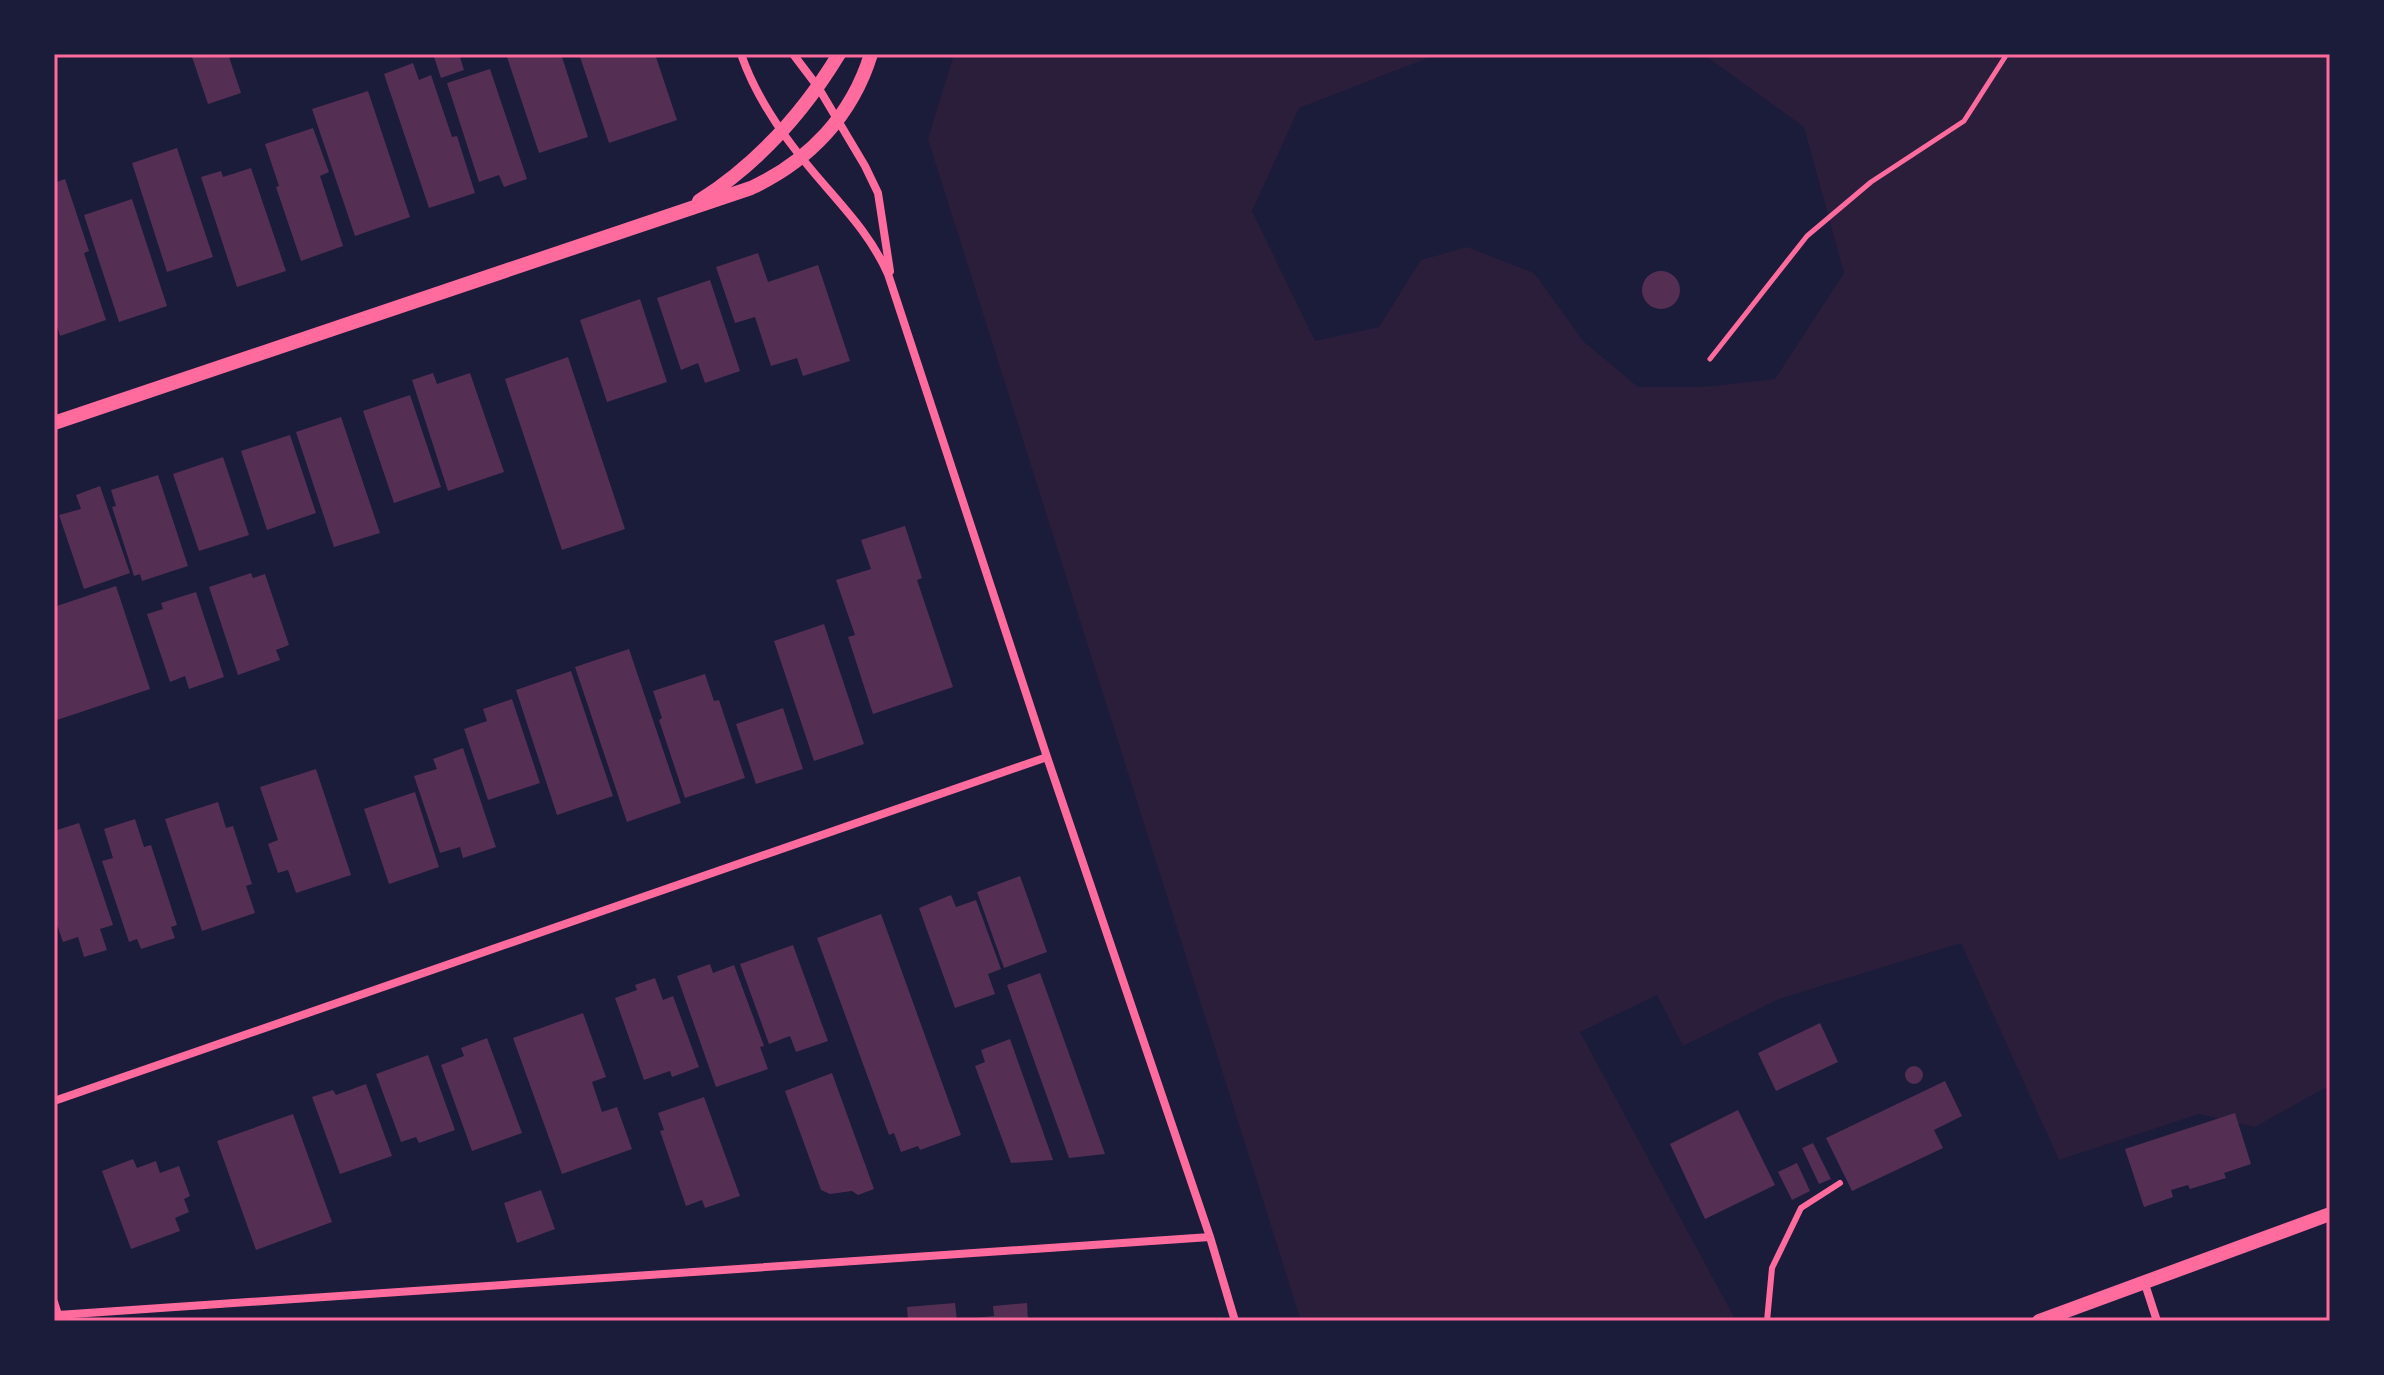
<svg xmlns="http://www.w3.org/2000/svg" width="2384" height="1375" font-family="'Exo 2',sans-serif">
<rect width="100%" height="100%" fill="#1b1b3a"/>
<path fill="#2a1e3b" d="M 954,54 L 1438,54 L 1299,108 L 1252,211 L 1315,341 L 1379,327 L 1421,260 L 1467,247 L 1534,273 L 1583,341 L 1638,387 L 1705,387 L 1775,379 L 1844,273 L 1804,127 L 1703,54 L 2330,54 L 2330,1085 L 2255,1127 L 2199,1114 L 2059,1160 L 1961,943 L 1779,999 L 1683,1046 L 1657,995 L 1580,1032 L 1736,1321 L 1301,1321 L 928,139 Z"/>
<path fill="#542f53" d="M 191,54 L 228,54 L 241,93 L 208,104 Z
M 433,54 L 459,54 L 464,70 L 441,78 Z
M 506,54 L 561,54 L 588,137 L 539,153 Z
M 579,54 L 655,54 L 677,120 L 609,143 Z
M 413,63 L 419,80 L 431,75 L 452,137 L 457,136 L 475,193 L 429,208 L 384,74 Z
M 490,69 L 527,179 L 504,187 L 499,175 L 479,182 L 447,83 Z
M 368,91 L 410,217 L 355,236 L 312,109 Z
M 313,128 L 329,172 L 320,176 L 343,246 L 301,261 L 276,187 L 279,186 L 265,144 Z
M 177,148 L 213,257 L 167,272 L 132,163 Z
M 251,168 L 286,271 L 237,287 L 201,177 L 221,171 L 223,177 Z
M 65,179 L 89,251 L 84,253 L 106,320 L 60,336 L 54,316 L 54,183 Z
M 132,199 L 167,306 L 119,322 L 84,215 Z
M 758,253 L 768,282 L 818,265 L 850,361 L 803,376 L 797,358 L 771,366 L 755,317 L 735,323 L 716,267 Z
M1642 290a19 19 0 1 1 38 0a19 19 0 1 1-38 0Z
M 710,280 L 740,371 L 705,383 L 698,363 L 681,370 L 657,298 Z
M 640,299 L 667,382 L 607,402 L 580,320 Z
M 568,357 L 625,529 L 562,550 L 505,379 Z
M 433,373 L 437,384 L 470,373 L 504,472 L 448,491 L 412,380 Z
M 410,395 L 441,487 L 394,503 L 363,411 Z
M 341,417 L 380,533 L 334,547 L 296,432 Z
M 290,435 L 316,513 L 267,530 L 241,451 Z
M 223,457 L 249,535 L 199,551 L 173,474 Z
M 158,475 L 188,566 L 142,581 L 140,574 L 134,576 L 112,507 L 116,506 L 111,490 Z
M 100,486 L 130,573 L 84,589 L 59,515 L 81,509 L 76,495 Z
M 905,526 L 922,578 L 917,580 L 953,687 L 873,714 L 848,637 L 855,635 L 836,580 L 871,569 L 861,540 Z
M 251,573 L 253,578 L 265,574 L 289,645 L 276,650 L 280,660 L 238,675 L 209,587 Z
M 116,586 L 150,689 L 57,720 L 54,711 L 54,607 Z
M 196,592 L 224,677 L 189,689 L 185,676 L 170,682 L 147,614 L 163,609 L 161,603 Z
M 824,624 L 864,744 L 814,761 L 774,641 Z
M 629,649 L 681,803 L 627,822 L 575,667 Z
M 571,671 L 613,796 L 557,815 L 516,690 Z
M 705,674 L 714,701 L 719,700 L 745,778 L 685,798 L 659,720 L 662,718 L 653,691 Z
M 512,699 L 540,783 L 488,800 L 464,729 L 487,721 L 483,709 Z
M 783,708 L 803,769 L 756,784 L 736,724 Z
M 463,748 L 496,847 L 463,858 L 460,847 L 440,853 L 414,776 L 437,769 L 433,759 Z
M 316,769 L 351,875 L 296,893 L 288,870 L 278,873 L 268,844 L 278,840 L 260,787 Z
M 415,792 L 439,867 L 389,884 L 364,809 Z
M 218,802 L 226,828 L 233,826 L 252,884 L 246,886 L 255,913 L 202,931 L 165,819 Z
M 135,819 L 144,847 L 151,845 L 177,925 L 171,927 L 175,938 L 141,949 L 137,939 L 129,942 L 102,861 L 113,858 L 104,829 Z
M 79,823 L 113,925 L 100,929 L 107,950 L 84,957 L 78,937 L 63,942 L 54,916 L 54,831 Z
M 1020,876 L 1047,952 L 1004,968 L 977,892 Z
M 951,895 L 956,907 L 976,900 L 1001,969 L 988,974 L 995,994 L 955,1008 L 919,908 Z
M 881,914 L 961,1135 L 920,1150 L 918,1146 L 901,1152 L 894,1133 L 889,1135 L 817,938 Z
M 793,945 L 828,1041 L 796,1052 L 790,1036 L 769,1044 L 740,964 Z
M 710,964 L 713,973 L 734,965 L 764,1046 L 760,1047 L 768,1069 L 716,1087 L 677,976 Z
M 1040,973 L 1105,1154 L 1069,1158 L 1007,985 Z
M 655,978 L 663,1000 L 673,996 L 699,1067 L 672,1077 L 670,1071 L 644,1080 L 615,998 L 637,990 L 635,985 Z
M 583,1013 L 606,1077 L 592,1082 L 602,1112 L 617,1107 L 632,1149 L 562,1174 L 513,1038 Z
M 1820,1023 L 1838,1062 L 1776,1091 L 1758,1053 Z
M 487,1038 L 522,1133 L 472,1151 L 441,1065 L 464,1056 L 461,1048 Z
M 1010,1039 L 1053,1160 L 1011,1163 L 975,1066 L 985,1062 L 981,1050 Z
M 428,1055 L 455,1130 L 419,1143 L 416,1137 L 401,1142 L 376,1074 Z
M1905 1075a9 9 0 1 1 18 0a9 9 0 1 1-18 0Z
M 832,1073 L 874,1189 L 858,1195 L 852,1191 L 830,1194 L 821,1190 L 785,1091 Z
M 1945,1081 L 1962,1116 L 1934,1130 L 1943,1148 L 1852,1191 L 1826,1138 Z
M 366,1084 L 392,1156 L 340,1174 L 312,1097 L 333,1090 L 336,1095 Z
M 704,1097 L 740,1196 L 705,1208 L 702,1200 L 686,1206 L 660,1131 L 664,1130 L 658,1113 Z
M 1738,1110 L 1775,1185 L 1705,1219 L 1670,1144 Z
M 2235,1113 L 2251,1164 L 2224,1173 L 2226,1178 L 2190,1189 L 2188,1185 L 2171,1190 L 2173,1197 L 2144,1207 L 2125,1149 Z
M 293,1114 L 332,1222 L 256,1250 L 217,1141 Z
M 1813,1143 L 1831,1179 L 1819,1184 L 1802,1148 Z
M 133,1159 L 137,1168 L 156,1161 L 160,1173 L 179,1166 L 190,1196 L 184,1199 L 189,1212 L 175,1218 L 180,1231 L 131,1249 L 102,1171 Z
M 1797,1163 L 1810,1191 L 1792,1200 L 1778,1172 Z
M 541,1190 L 555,1229 L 517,1243 L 504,1203 Z
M 955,1303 L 957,1321 L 908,1321 L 907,1307 Z
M 1027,1303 L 1028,1321 L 974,1321 L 974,1318 L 994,1316 L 993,1306 Z"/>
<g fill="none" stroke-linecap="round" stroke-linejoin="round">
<path stroke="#ff6b9d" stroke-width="5" d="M 1710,359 L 1807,236 L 1871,182 L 1964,121 L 2007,54"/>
<path stroke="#ff6b9d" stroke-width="6" d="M 1767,1321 L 1772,1268 L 1801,1208 L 1840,1183"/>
<path stroke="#ff6b9d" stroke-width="8" d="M 741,54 C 756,98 785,139 815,174 C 843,207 870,234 888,274 L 1047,757 L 1210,1237 L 1235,1321
M 793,54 L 818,87 L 865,166 L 878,193 L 890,271
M 54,1101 L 1047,757
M 2145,1284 L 2157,1321
M 54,1302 L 60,1321
M 58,1315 L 1210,1237"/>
<path stroke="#ff6b9d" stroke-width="14" d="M 699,201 C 757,164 804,112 839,54
M 54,423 L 751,188 C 809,161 852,116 871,54
M 2039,1321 L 2330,1214"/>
</g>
<rect width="2384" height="1375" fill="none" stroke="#1b1b3a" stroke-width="112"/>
<rect x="56" y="56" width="2272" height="1263" fill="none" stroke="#ff6b9d" stroke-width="3"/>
</svg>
